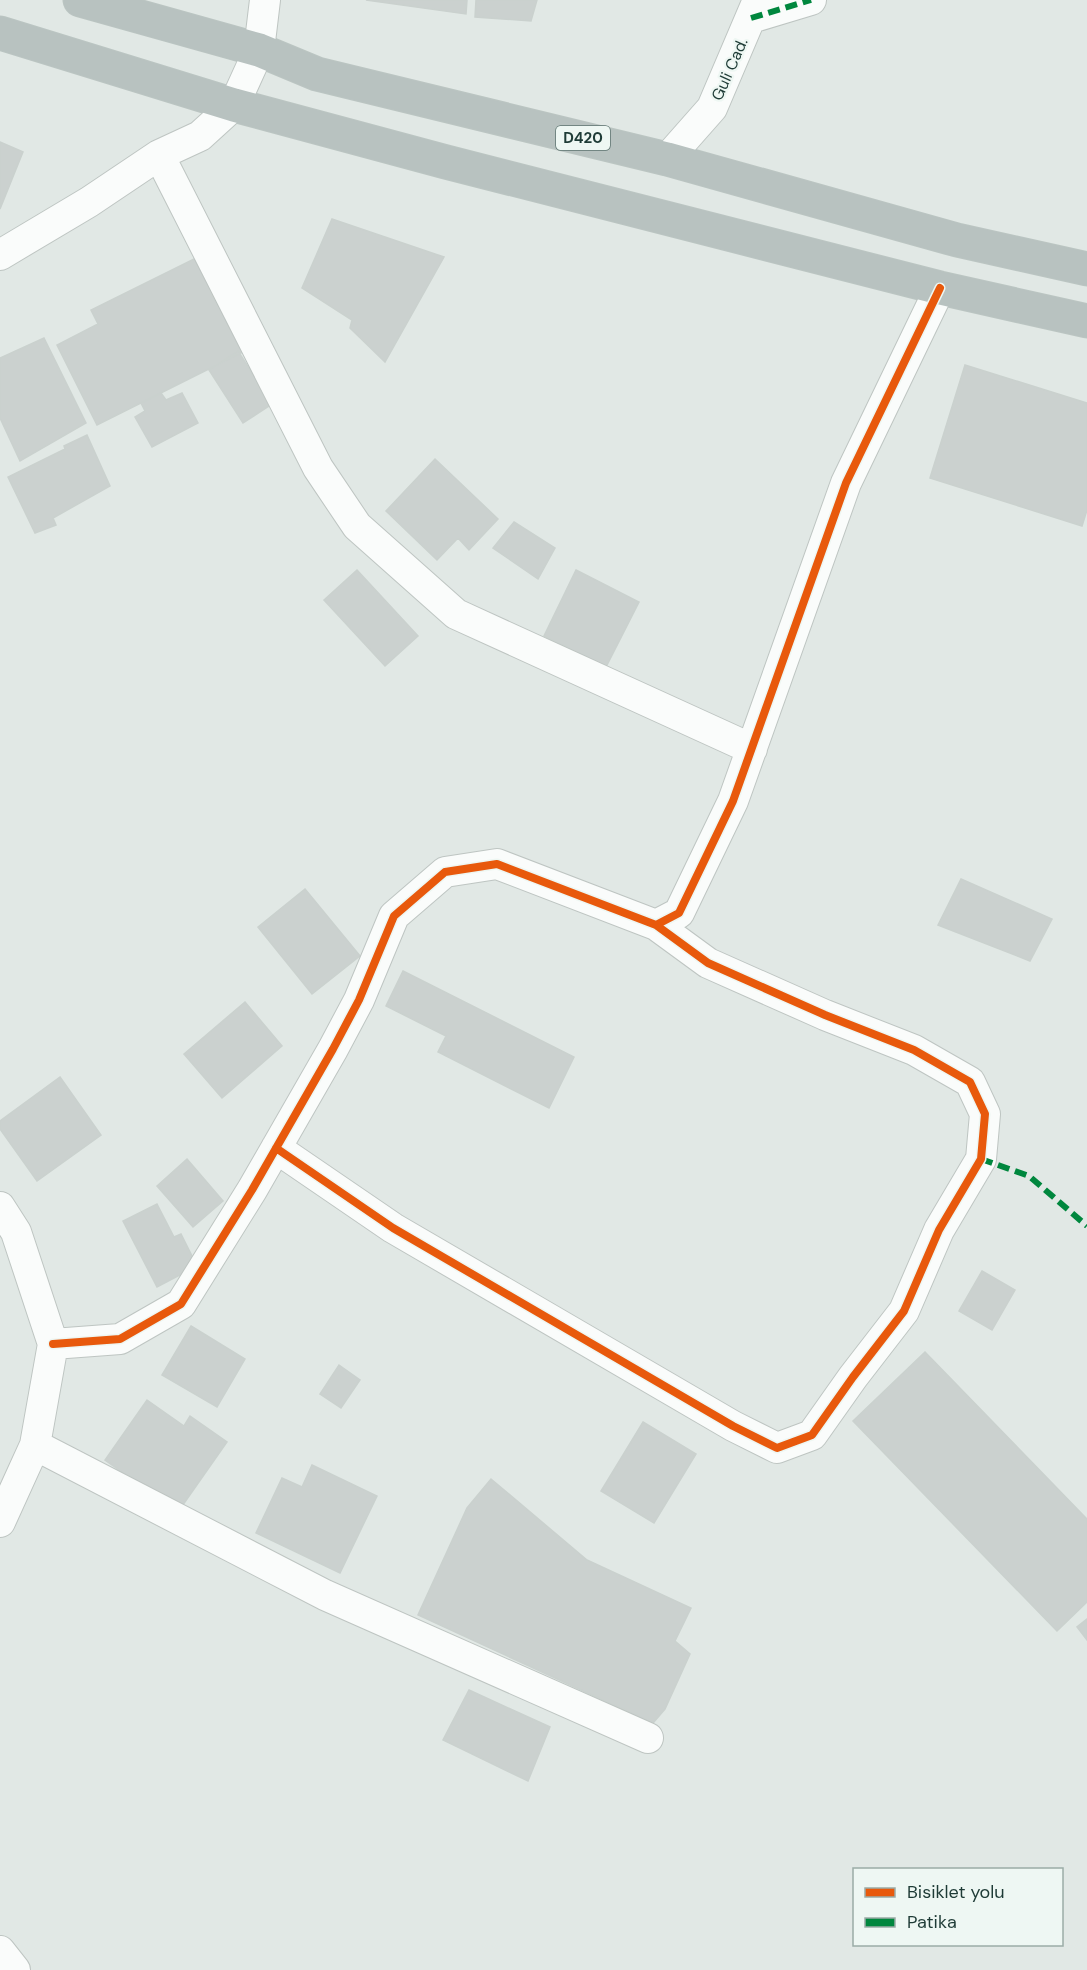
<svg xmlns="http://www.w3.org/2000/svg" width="1087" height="1970" font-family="'DM Sans',sans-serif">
<rect width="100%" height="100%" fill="#e1e8e5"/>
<path fill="#cbd1cf" stroke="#cad1ce" stroke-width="1.5" d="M 366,0 L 467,0 L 466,14 Z
M 476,0 L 537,0 L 531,21 L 475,17 Z
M 0,142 L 23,152 L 0,209 Z
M 332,219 L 444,257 L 385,362 L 350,328 L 352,320 L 302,288 Z
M 196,258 L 243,352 L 97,425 L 57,345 L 98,324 L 91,310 Z
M 44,338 L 86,423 L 20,461 L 0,418 L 0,358 Z
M 238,351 L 272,404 L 243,423 L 209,370 Z
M 965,365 L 1087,403 L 1087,510 L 1082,526 L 930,478 Z
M 161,393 L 166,400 L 182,393 L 198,423 L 152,447 L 135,417 L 145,411 L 141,403 Z
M 87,435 L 110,486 L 53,518 L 56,525 L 35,533 L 8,477 L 65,449 L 64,446 Z
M 435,459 L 498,519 L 469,550 L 458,538 L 437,560 L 386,511 Z
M 514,522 L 555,548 L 538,579 L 493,548 Z
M 357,570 L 418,636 L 385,666 L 324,600 Z
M 576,570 L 639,602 L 606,667 L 544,636 Z
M 961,879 L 1052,919 L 1030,961 L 938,925 Z
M 305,889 L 360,956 L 312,994 L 258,927 Z
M 403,971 L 574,1057 L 549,1108 L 438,1052 L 446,1036 L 386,1006 Z
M 245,1002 L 282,1046 L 222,1098 L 184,1054 Z
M 60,1077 L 101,1135 L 37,1181 L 0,1129 L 0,1121 Z
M 187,1159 L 223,1201 L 193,1227 L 157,1186 Z
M 157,1204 L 174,1237 L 181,1234 L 197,1266 L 157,1287 L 123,1221 Z
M 982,1271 L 1015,1290 L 992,1330 L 959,1311 Z
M 191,1326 L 245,1359 L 217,1407 L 162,1375 Z
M 925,1352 L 1087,1519 L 1087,1602 L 1057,1631 L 853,1421 Z
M 339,1365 L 360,1380 L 341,1408 L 320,1394 Z
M 147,1400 L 184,1426 L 190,1416 L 227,1442 L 178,1512 L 105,1460 Z
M 643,1422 L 696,1454 L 654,1523 L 601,1491 Z
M 312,1465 L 377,1496 L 340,1573 L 256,1533 L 282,1478 L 302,1487 Z
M 491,1479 L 587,1560 L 691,1608 L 675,1641 L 690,1654 L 665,1709 L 653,1723 L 418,1615 L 467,1508 Z
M 1087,1619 L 1087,1640 L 1077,1627 Z
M 469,1690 L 550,1727 L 528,1781 L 443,1740 Z"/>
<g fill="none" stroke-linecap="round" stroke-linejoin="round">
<g stroke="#bec5c2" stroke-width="32">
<path id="street" d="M 751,18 L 811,0
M 159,155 L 318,468 L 357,526 L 456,614 L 752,749
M 667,159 L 712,108 L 758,0
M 0,255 L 89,202 L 159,155 L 200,136 L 234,105 L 259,50 L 265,0
M 276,1148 L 393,1228 L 733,1426 L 777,1448 L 812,1435 L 853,1377 L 904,1311 L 939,1230 L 981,1159 L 985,1114 L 970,1082 L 914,1050 L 825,1015 L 708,963 L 656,925
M 0,1207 L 16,1232 L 53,1344 L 35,1445 L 0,1522
M 53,1344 L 120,1339 L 181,1304 L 252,1190 L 333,1049 L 359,1000 L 394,916 L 445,872 L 497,864 L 656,925 L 679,913 L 733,801 L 846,483 L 940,288
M 35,1445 L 325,1595 L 648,1738
M 0,1951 L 15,1970"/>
</g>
<g stroke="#bbc5c2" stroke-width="35">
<path id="highway" d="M 80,0 L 259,50 L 317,74 L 667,159 L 957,240 L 1087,269
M 0,33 L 234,105 L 446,162 L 940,288 L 1087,321"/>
</g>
<use href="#street" stroke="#fafcfb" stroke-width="30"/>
<use href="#highway" stroke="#b8c2c0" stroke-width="33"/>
<path stroke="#00873e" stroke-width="6" stroke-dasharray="12 6" stroke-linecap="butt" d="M 751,18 L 811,0
M 981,1159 L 1029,1176 L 1087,1226"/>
<g stroke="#eef7f3" stroke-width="11">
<path id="cycleway" d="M 276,1148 L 393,1228 L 733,1426 L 777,1448 L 812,1435 L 853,1377 L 904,1311 L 939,1230 L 981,1159 L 985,1114 L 970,1082 L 914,1050 L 825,1015 L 708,963 L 656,925
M 53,1344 L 120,1339 L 181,1304 L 252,1190 L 333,1049 L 359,1000 L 394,916 L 445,872 L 497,864 L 656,925 L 679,913 L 733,801 L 846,483 L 940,288"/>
</g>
<use href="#cycleway" stroke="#e8590c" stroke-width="8"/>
</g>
<g text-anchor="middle" stroke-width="4.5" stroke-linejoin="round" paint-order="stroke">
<rect fill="#eef7f3" stroke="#5c736f" stroke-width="1.5" x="556" y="126" width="54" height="24" rx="4.5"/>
<g font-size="15" font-weight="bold" fill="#1e3b36">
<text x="583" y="143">D420</text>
</g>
<g font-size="16" fill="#1e3b36" stroke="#eef7f3">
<text transform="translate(729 69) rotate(-66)" y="6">Guli Cad.</text>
</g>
</g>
<rect x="853" y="1868" width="210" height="78" fill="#eef7f3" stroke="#9baca7" stroke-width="1.5"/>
<rect x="865" y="1888" width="30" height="9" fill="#e8590c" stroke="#9baca7" stroke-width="1.5"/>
<text x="907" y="1898" font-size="18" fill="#1e3b36">Bisiklet yolu</text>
<rect x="865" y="1918" width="30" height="9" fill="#00873e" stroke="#9baca7" stroke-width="1.5"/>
<text x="907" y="1928" font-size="18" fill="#1e3b36">Patika</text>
</svg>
